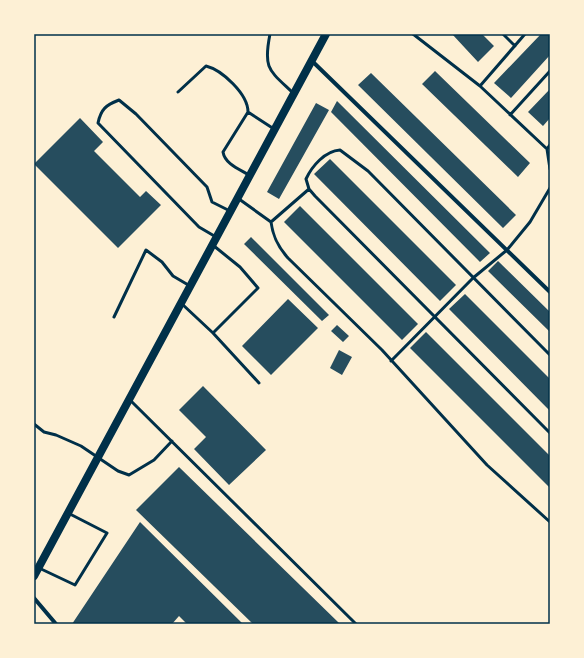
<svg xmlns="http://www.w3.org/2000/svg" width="584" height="658" font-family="'Fira Sans',sans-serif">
<rect width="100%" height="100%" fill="#fdf0d5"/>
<path fill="#264d5e" d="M 452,34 L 482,34 L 494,46 L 478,62 Z
M 541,34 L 550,34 L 550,55 L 511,98 L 494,83 Z
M 435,71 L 530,163 L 518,177 L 422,84 Z
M 371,73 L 516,215 L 503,228 L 358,85 Z
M 550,89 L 550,118 L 543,126 L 528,112 Z
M 337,101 L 490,253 L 480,262 L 331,112 Z
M 316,103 L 329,110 L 279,199 L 267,192 Z
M 80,118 L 103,142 L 94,151 L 140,197 L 146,191 L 161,205 L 118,248 L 34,164 Z
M 330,159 L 456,285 L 440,301 L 314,174 Z
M 300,206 L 418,324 L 402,340 L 284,222 Z
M 251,237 L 329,315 L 322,321 L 244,244 Z
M 498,261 L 550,312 L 550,332 L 488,271 Z
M 465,294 L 550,379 L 550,411 L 449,309 Z
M 288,299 L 318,328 L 271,375 L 242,346 Z
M 337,325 L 349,336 L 343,342 L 331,331 Z
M 426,332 L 550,456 L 550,488 L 410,348 Z
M 339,350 L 352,357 L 342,375 L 330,368 Z
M 203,386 L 266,450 L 229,485 L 194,449 L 206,437 L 179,410 Z
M 179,467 L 339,623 L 338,624 L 253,624 L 136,510 Z
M 140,522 L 243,624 L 187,624 L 179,616 L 172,624 L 72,624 Z"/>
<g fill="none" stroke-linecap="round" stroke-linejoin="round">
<path stroke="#003049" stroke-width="3" d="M 270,34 C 263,69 269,70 293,93
M 413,34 L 480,86 L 547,149
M 503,34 L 515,46
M 480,86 L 525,34
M 178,92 L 206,66 C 222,70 248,94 248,112 L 223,152 C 225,164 239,169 249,175
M 248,112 L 274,129
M 510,115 L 550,71
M 550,145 L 547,149 L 550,169
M 239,199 L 271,222 C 273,237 278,247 288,258 L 382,350 L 487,465 L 550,522
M 271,222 L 309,189
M 216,237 L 199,227 L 98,123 C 101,109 106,105 119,100 L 136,114 L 207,187 L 212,202 L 230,211
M 182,304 L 213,333 L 258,288 L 240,267 L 214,246
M 114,317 L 146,250 L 162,262 L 173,276 L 190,286
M 213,333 L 259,383
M 550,355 L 368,171 L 340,150 C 325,151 312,166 306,179 L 309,189 L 315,196 L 550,433
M 391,361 L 473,278 L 507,250 L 530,222 L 550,188
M 130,400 L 356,624
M 34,424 L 44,432 L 56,435 L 81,446 L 118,471 L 129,475 L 154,460 L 172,441
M 39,568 L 75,585 L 107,533 L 68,513"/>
<path stroke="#003049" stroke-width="4" d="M 311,60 L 550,292
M 34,598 L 56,624"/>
<path stroke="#003049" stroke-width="8" d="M 34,576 L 326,34"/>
</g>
<rect width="584" height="658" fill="none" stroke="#fdf0d5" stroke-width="70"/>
<rect x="35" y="35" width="514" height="588" fill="none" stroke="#003049" stroke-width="1.5"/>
</svg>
